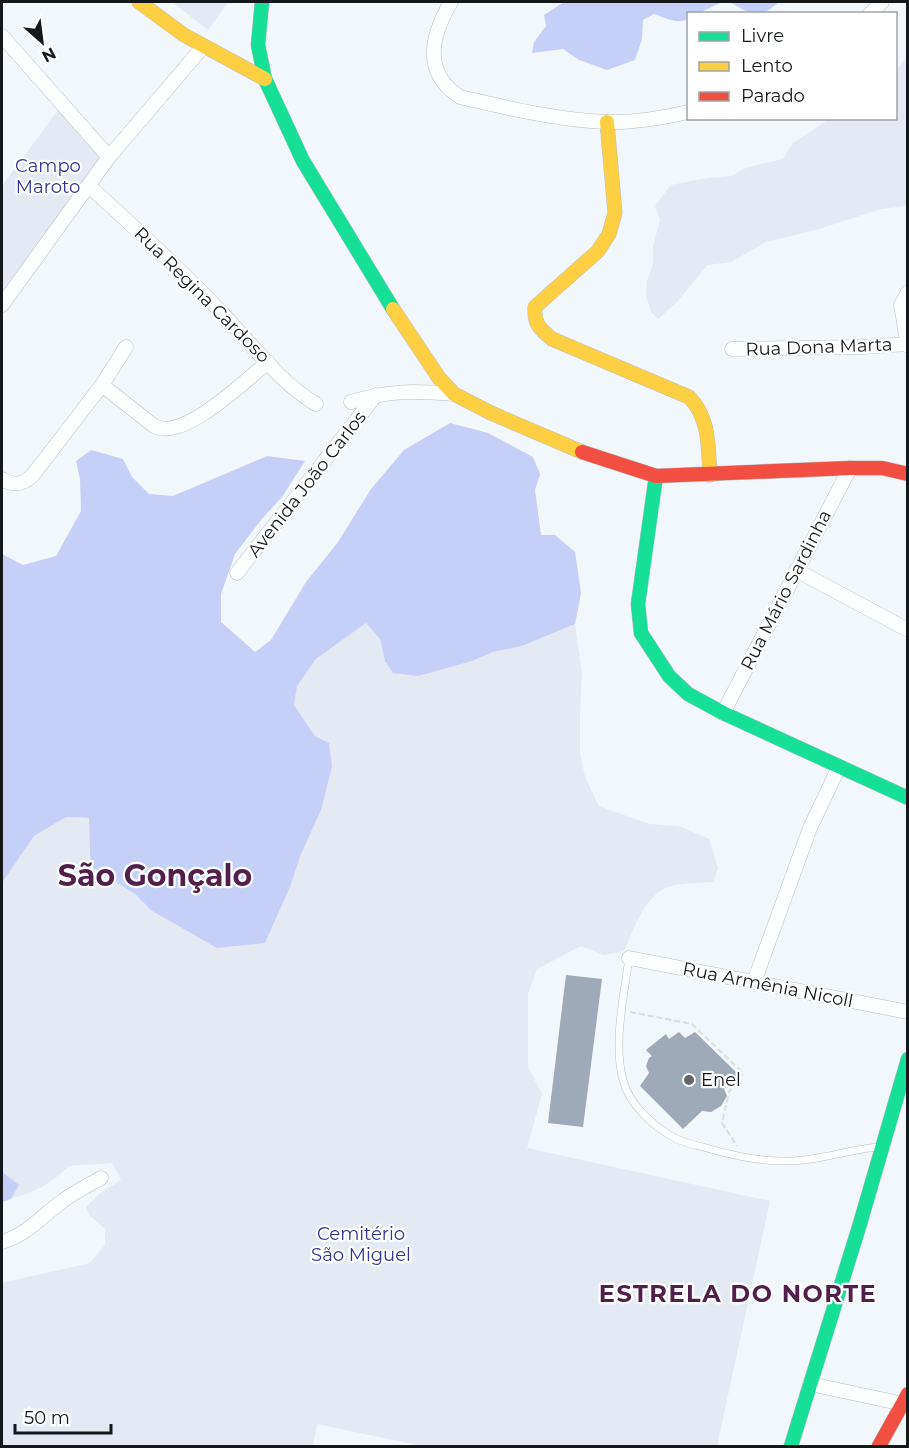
<svg xmlns="http://www.w3.org/2000/svg" width="909" height="1448" font-family="Montserrat,sans-serif">
<rect width="100%" height="100%" fill="#f1f7fb"/>
<path fill="#e4e9f4" d="M 172,2 L 228,2 L 208,30 Z
M 907,57 L 907,206 L 881,209 L 819,229 L 766,242 L 731,262 L 707,265 L 677,302 L 658,319 L 651,312 L 646,296 L 647,281 L 653,264 L 653,246 L 660,220 L 655,206 L 671,185 L 708,178 L 731,176 L 746,168 L 783,159 L 793,143 L 829,119 L 896,118 L 896,70 Z
M 59,109 L 103,157 L 2,296 L 2,186 Z
M 366,623 L 380,639 L 385,661 L 472,661 L 493,652 L 522,646 L 575,624 L 582,674 L 580,714 L 580,753 L 585,777 L 599,806 L 649,824 L 679,826 L 709,839 L 718,868 L 713,882 C 701,883 687,883 675,885 C 645,891 635,927 624,951 L 604,955 L 581,946 L 537,969 L 528,994 L 528,1067 L 542,1094 L 527,1148 L 770,1201 L 717,1446 L 422,1446 L 317,1424 L 313,1446 L 2,1446 L 2,1283 L 90,1263 L 105,1245 L 105,1229 L 89,1215 L 86,1207 L 99,1194 L 121,1180 L 112,1163 L 69,1166 C 48,1186 38,1190 11,1199 L 19,1185 L 2,1172 L 2,883 L 34,836 L 66,817 L 89,818 L 90,855 L 92,867 L 135,894 L 152,911 L 217,948 L 265,943 L 290,887 L 301,854 L 329,743 L 315,736 L 294,705 L 297,686 L 316,659 Z"/>
<path fill="#c4d0f8" d="M 564,2 L 722,2 L 699,13 L 688,14 L 688,19 C 677,25 664,17 654,14 L 643,20 L 642,39 L 635,60 L 607,70 L 579,60 L 563,49 L 532,53 L 534,42 L 546,26 L 544,15 Z
M 730,2 L 779,2 C 759,20 751,15 730,2 Z
M 450,423 L 488,433 L 533,457 L 540,474 L 535,490 L 541,535 L 555,535 L 575,552 L 581,593 L 575,624 L 522,646 L 493,652 L 472,661 L 418,676 L 393,673 L 385,661 L 380,639 L 366,623 L 316,659 L 297,686 L 294,705 L 315,736 L 329,743 L 332,766 L 321,810 L 301,854 L 290,887 L 265,943 L 217,948 L 152,911 L 135,894 L 92,867 L 90,855 L 89,818 L 66,817 L 34,836 L 2,883 L 2,554 L 23,565 L 56,556 L 81,511 L 80,479 L 76,461 L 91,450 L 123,459 L 132,477 L 149,494 L 173,496 L 267,456 L 305,461 L 282,497 L 261,520 L 235,554 L 221,594 L 221,622 L 255,652 L 271,640 L 306,582 L 338,542 L 371,489 L 404,450 Z
M 2,1172 L 19,1185 L 11,1199 L 2,1202 Z"/>
<path fill="#9caaba" d="M 566,975 L 602,979 L 583,1127 L 548,1123 Z
M 679,1032 L 685,1038 L 695,1032 L 738,1074 L 724,1089 L 727,1096 L 721,1106 L 711,1112 L 702,1111 L 683,1129 L 640,1086 L 649,1073 L 646,1066 L 649,1058 L 652,1056 L 646,1050 L 666,1034 L 669,1039 Z"/>
<g fill="none" stroke-linecap="round" stroke-linejoin="round">
<g stroke="#babfc2" stroke-width="8">
<path id="lane" d="M 629,958 C 624,995 613,1044 623,1080 C 629,1105 655,1128 677,1139 C 685,1143 695,1145 703,1147 C 731,1155 760,1162 789,1161 C 819,1161 849,1149 879,1147"/>
</g>
<g stroke="#babfc2" stroke-width="15">
<path id="street" d="M 451,2 C 431,36 422,72 460,97 C 508,108 557,120 606,122 C 633,123 662,118 688,112
M 870,14 L 882,2
M 2,36 L 109,157
M 89,186 C 134,227 179,268 221,312 C 251,343 279,382 316,404
M 908,292 L 901,305 L 908,346
M 2,305 L 109,157 L 202,48
M 732,349 L 861,347 L 907,344
M 102,385 L 154,426 C 183,442 246,380 268,362
M 351,402 C 390,390 414,391 454,394
M 2,479 C 13,486 22,485 32,476 L 102,385 L 126,347
M 796,570 L 908,630
M 237,573 L 376,395
M 723,713 L 850,468
M 629,958 L 908,1012
M 754,982 L 810,828 L 839,767
M 2,1242 C 26,1235 41,1217 60,1203 C 72,1193 87,1186 101,1178
M 810,1384 L 908,1405"/>
</g>
<g stroke="#babfc2" stroke-width="15">
<path id="fast" d="M 262,2 L 258,45 L 265,79 L 303,161 L 393,309
M 656,476 L 638,604 L 641,633 L 669,676 L 688,694 L 723,713 L 908,798
M 791,1446 L 859,1227 L 908,1059"/>
</g>
<g stroke="#babfc2" stroke-width="15">
<path id="slow" d="M 139,2 L 184,35 L 265,79
M 607,122 L 615,213 L 609,234 L 598,251 L 535,307 C 534,324 539,328 552,339 L 689,397 C 710,418 708,447 710,475
M 393,309 L 439,378 L 454,394 L 491,413 L 582,452"/>
</g>
<g stroke="#babfc2" stroke-width="15">
<path id="jam" d="M 582,452 L 656,476 L 850,468 L 882,468 L 908,474
M 879,1446 L 908,1394"/>
</g>
<path stroke="#dcdede" stroke-width="2" stroke-dasharray="6 3" stroke-linecap="butt" d="M 630,1012 L 692,1024 L 743,1073 L 729,1092 L 722,1123 L 737,1146"/>
<use href="#lane" stroke="#fdfefe" stroke-width="7"/>
<use href="#street" stroke="#fdfefe" stroke-width="14"/>
<use href="#fast" stroke="#16e098" stroke-width="14"/>
<use href="#slow" stroke="#ffcf43" stroke-width="14"/>
<use href="#jam" stroke="#f24e42" stroke-width="14"/>
</g>
<circle fill="#626669" stroke="#fff" stroke-width="2" cx="689" cy="1080" r="6"/>
<g text-anchor="middle" stroke-width="4.5" stroke-linejoin="round" paint-order="stroke">
<g font-size="18" fill="#2f3596" stroke="#fff">
<text x="48" y="172">Campo<tspan x="48" dy="21">Maroto</tspan></text>
<text x="361" y="1240">Cemitério<tspan x="361" dy="21">São Miguel</tspan></text>
</g>
<g font-size="18" fill="#15181b" stroke="#fff">
<text transform="translate(202 295) rotate(45)" y="6">Rua Regina Cardoso</text>
<text transform="translate(819 347) rotate(-2)" y="6">Rua Dona Marta</text>
<text transform="translate(307 484) rotate(-52)" y="6">Avenida João Carlos</text>
<text transform="translate(786 590) rotate(-63)" y="6">Rua Mário Sardinha</text>
<text transform="translate(768 985) rotate(11)" y="6">Rua Armênia Nicoll</text>
</g>
<g font-size="18" fill="#15181b" stroke="#fff" text-anchor="start">
<text x="701" y="1086">Enel</text>
</g>
<g font-size="24" font-weight="bold" letter-spacing="1.5" fill="#511f4e" stroke="#fff">
<text x="738" y="1302">ESTRELA DO NORTE</text>
</g>
<g font-size="30" font-weight="bold" fill="#511f4e" stroke="#fff">
<text x="155" y="886">São Gonçalo</text>
</g>
</g>
<rect width="909" height="1448" fill="none" stroke="#15181b" stroke-width="6"/>
<rect x="687" y="12" width="210" height="108" fill="#ffffff" stroke="#a1a3a4" stroke-width="1.5"/>
<rect x="699" y="32" width="30" height="9" fill="#16e098" stroke="#a1a3a4" stroke-width="1.5"/>
<text x="741" y="42" font-size="18" fill="#15181b">Livre</text>
<rect x="699" y="62" width="30" height="9" fill="#ffcf43" stroke="#a1a3a4" stroke-width="1.5"/>
<text x="741" y="72" font-size="18" fill="#15181b">Lento</text>
<rect x="699" y="92" width="30" height="9" fill="#f24e42" stroke="#a1a3a4" stroke-width="1.5"/>
<text x="741" y="102" font-size="18" fill="#15181b">Parado</text>
<g transform="translate(42 42) rotate(152)" stroke="#ffffff" stroke-width="4.5" paint-order="stroke">
<path d="M0-4.5L10 22L0 15L-10 22Z" fill="#15181b"/>
<text y="-9" font-size="16" font-weight="bold" text-anchor="middle" fill="#15181b">N</text>
</g>
<path d="M15 1424v9h96v-9" fill="none" stroke="#15181b" stroke-width="3"/>
<text x="24" y="1424" font-size="18" fill="#15181b" stroke="#ffffff" stroke-width="4.5" paint-order="stroke">50 m</text>
</svg>
